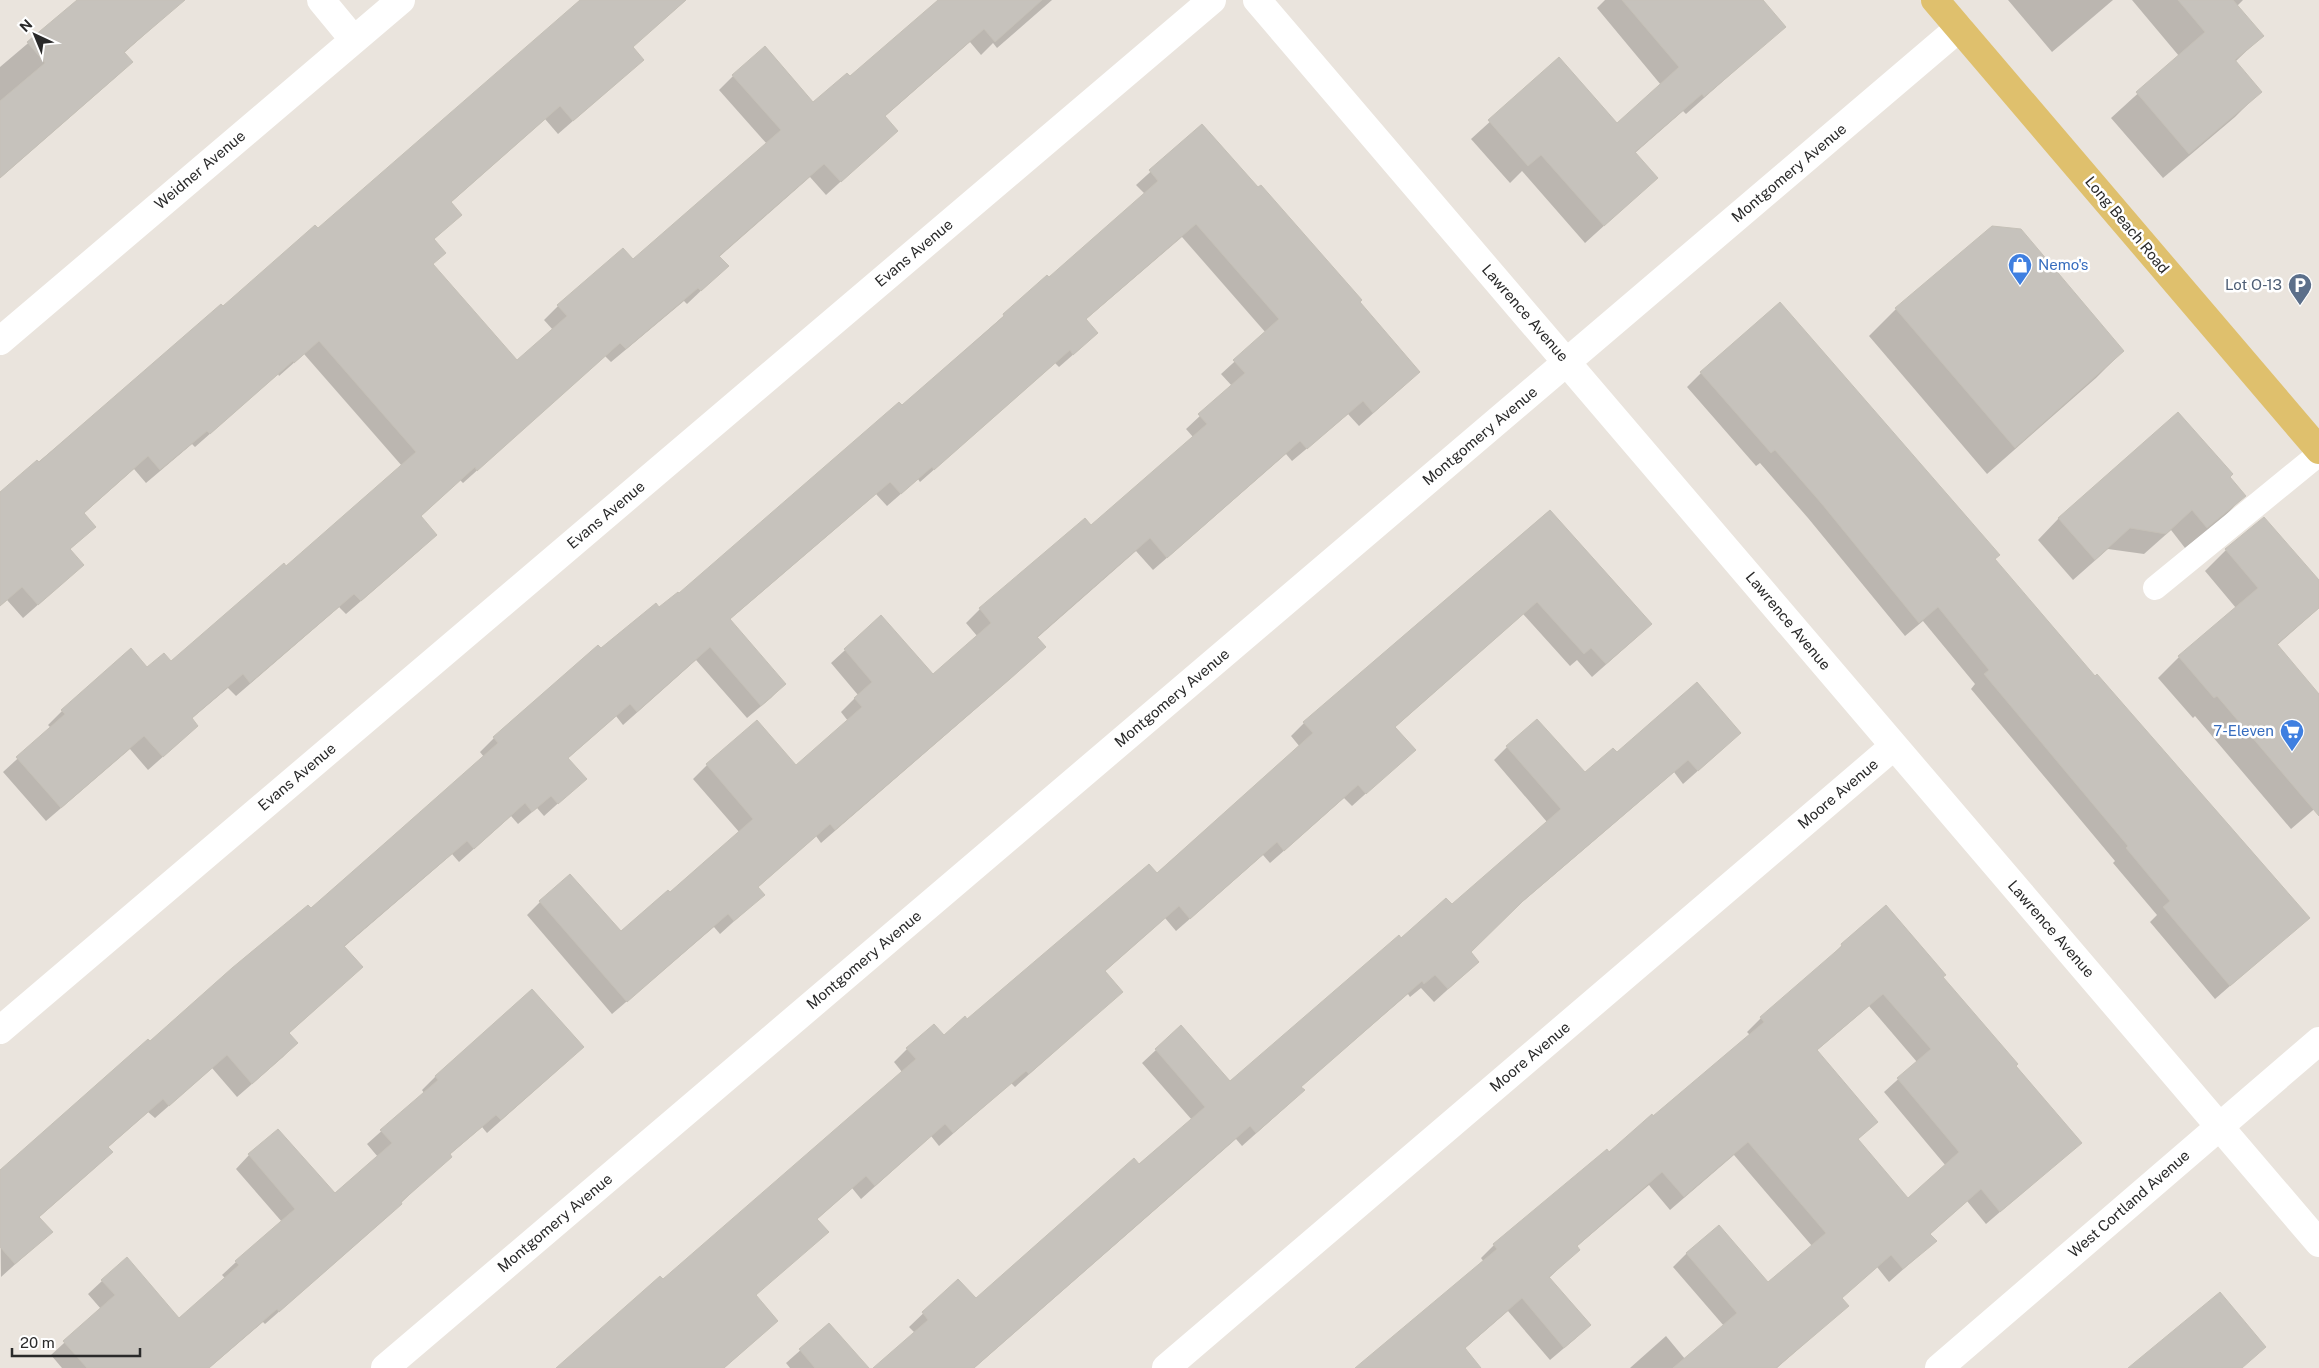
<svg xmlns="http://www.w3.org/2000/svg" width="2319" height="1368" font-family="'Public Sans',sans-serif">
<rect width="100%" height="100%" fill="#eae4dd"/>
<path fill="#0003" fill-rule="evenodd" d="M 79,0 L 183,0 L 124,53 L 131,62 L 117,76 L 0,178 L 0,67 Z
M 582,0 L 686,0 L 632,47 L 628,73 L 558,134 L 545,119 L 450,203 L 460,215 L 433,240 L 432,265 L 517,362 L 553,330 L 544,320 L 558,306 L 632,261 L 767,144 L 719,90 L 733,76 L 813,104 L 952,0 L 1052,0 L 997,48 L 993,43 L 981,55 L 970,42 L 884,117 L 896,131 L 826,195 L 810,177 L 719,257 L 727,266 L 687,304 L 684,301 L 611,362 L 605,356 L 463,483 L 460,480 L 420,517 L 421,549 L 346,614 L 339,607 L 236,696 L 228,688 L 191,719 L 183,739 L 148,770 L 130,749 L 46,821 L 3,772 L 51,728 L 48,725 L 62,711 L 147,669 L 171,663 L 286,567 L 402,466 L 304,354 L 279,376 L 278,374 L 195,447 L 192,444 L 146,483 L 134,469 L 83,514 L 94,527 L 69,550 L 83,565 L 23,618 L 7,600 L 0,606 L 0,494 L 317,230 Z
M 1605,0 L 1762,0 L 1784,27 L 1686,114 L 1683,111 L 1635,153 L 1638,195 L 1585,243 L 1522,171 L 1510,183 L 1471,139 L 1559,59 L 1617,125 L 1661,85 L 1597,8 Z
M 2008,0 L 2113,0 L 2052,52 Z
M 2132,0 L 2243,0 L 2237,6 L 2262,36 L 2235,62 L 2260,92 L 2235,117 L 2163,178 L 2111,118 L 2179,56 Z
M 1202,125 L 1358,302 L 1405,385 L 1359,426 L 1348,414 L 1292,461 L 1286,454 L 1153,570 L 1136,551 L 1037,638 L 1031,660 L 995,692 L 821,843 L 816,836 L 757,888 L 763,895 L 720,934 L 714,927 L 612,1014 L 527,915 L 540,902 L 621,933 L 670,894 L 740,833 L 693,779 L 707,765 L 757,722 L 796,767 L 848,721 L 841,712 L 858,695 L 831,663 L 881,617 L 933,676 L 978,637 L 966,623 L 980,609 L 1085,520 L 1091,527 L 1193,437 L 1186,429 L 1232,386 L 1221,374 L 1266,333 L 1182,237 L 1085,320 L 1083,346 L 1059,367 L 1055,363 L 920,482 L 918,479 L 887,506 L 876,494 L 729,620 L 784,684 L 771,698 L 747,718 L 696,660 L 623,725 L 616,716 L 567,759 L 585,779 L 544,816 L 537,808 L 518,824 L 511,816 L 459,862 L 452,854 L 344,947 L 362,967 L 288,1034 L 296,1043 L 283,1057 L 237,1097 L 212,1068 L 155,1118 L 148,1112 L 107,1148 L 98,1165 L 38,1218 L 51,1232 L 1,1277 L 0,1172 L 150,1043 L 311,909 L 484,757 L 480,752 L 494,738 L 598,647 L 601,650 L 679,595 L 902,407 L 1047,277 L 1049,279 L 1145,194 L 1136,185 Z
M 1896,309 L 2123,351 L 2096,378 L 1987,474 L 1869,336 Z
M 1701,373 L 1994,559 L 2095,678 L 2308,918 L 2215,999 L 2150,922 L 2157,915 L 2113,863 L 2115,861 L 1971,689 L 1975,684 L 1923,621 L 1905,636 L 1808,518 L 1760,463 L 1756,466 L 1687,387 Z
M 2178,414 L 2244,496 L 2224,517 L 2185,548 L 2171,530 L 2144,554 L 2108,549 L 2073,580 L 2038,540 L 2058,519 Z
M 1549,511 L 1637,637 L 1592,677 L 1577,660 L 1570,666 L 1523,614 L 1395,727 L 1414,750 L 1352,806 L 1344,798 L 1270,863 L 1263,855 L 1176,931 L 1165,918 L 1104,972 L 1121,992 L 1015,1087 L 1011,1083 L 939,1146 L 931,1136 L 861,1199 L 852,1188 L 816,1220 L 755,1296 L 777,1321 L 724,1368 L 557,1368 L 663,1281 L 902,1072 L 894,1062 L 907,1049 L 944,1036 L 967,1021 L 1156,874 L 1300,747 L 1291,736 L 1304,723 Z
M 2226,550 L 2319,582 L 2319,608 L 2276,646 L 2319,696 L 2319,805 L 2291,829 L 2195,716 L 2193,718 L 2158,678 L 2179,657 L 2236,608 L 2205,571 Z
M 1726,746 L 1683,784 L 1674,772 L 1507,915 L 1469,952 L 1478,962 L 1434,1002 L 1421,988 L 1410,997 L 1408,994 L 1300,1087 L 1303,1090 L 1289,1104 L 1242,1146 L 1236,1139 L 974,1368 L 875,1368 L 915,1333 L 909,1327 L 958,1280 L 976,1300 L 1192,1120 L 1142,1063 L 1156,1050 L 1230,1083 L 1401,940 L 1452,906 L 1547,822 L 1494,760 L 1507,747 L 1585,774 L 1617,754 Z
M 1842,945 L 1942,977 L 2080,1143 L 1986,1224 L 1967,1201 L 1929,1235 L 1935,1241 L 1889,1282 L 1877,1267 L 1841,1298 L 1847,1306 L 1777,1368 L 1630,1368 L 1666,1336 L 1685,1359 L 1724,1326 L 1673,1267 L 1687,1253 L 1768,1284 L 1812,1246 L 1734,1155 L 1670,1210 L 1649,1185 L 1576,1247 L 1578,1250 L 1549,1278 L 1576,1338 L 1550,1360 L 1508,1311 L 1464,1349 L 1463,1368 L 1357,1368 L 1484,1262 L 1481,1258 L 1494,1245 L 1607,1150 L 1609,1154 L 1750,1035 L 1747,1032 L 1761,1018 L 1829,959 ZM 1869,1006 L 1917,1062 L 1884,1092 L 1946,1166 L 1908,1199 L 1857,1140 L 1876,1122 L 1816,1051 Z
M 532,990 L 569,1060 L 487,1133 L 482,1127 L 449,1155 L 387,1217 L 265,1324 L 263,1322 L 209,1368 L 62,1368 L 51,1355 L 101,1309 L 88,1294 L 102,1281 L 179,1319 L 225,1278 L 222,1275 L 236,1262 L 282,1222 L 236,1169 L 249,1155 L 278,1131 L 334,1194 L 378,1157 L 367,1144 L 424,1093 L 422,1090 L 435,1077 Z
M 829,1325 L 867,1368 L 790,1368 L 786,1363 Z"/>
<path fill="#c6c2bc" stroke="#c5c0b7" fill-rule="evenodd" d="M 77,0 L 185,0 L 124,52 L 133,62 L 0,178 L 0,101 L 45,63 L 27,42 Z
M 580,0 L 686,0 L 633,47 L 644,60 L 573,121 L 560,106 L 451,202 L 462,215 L 434,239 L 446,253 L 433,264 L 517,360 L 567,316 L 557,305 L 623,248 L 633,259 L 781,130 L 732,75 L 765,46 L 813,102 L 847,73 L 850,76 L 938,0 L 1042,0 L 995,42 L 984,29 L 885,116 L 898,131 L 841,182 L 824,164 L 719,256 L 729,266 L 701,291 L 698,288 L 626,349 L 620,343 L 477,471 L 475,467 L 421,516 L 437,535 L 361,601 L 354,594 L 250,683 L 243,674 L 192,718 L 198,726 L 163,757 L 144,736 L 61,808 L 16,757 L 65,714 L 61,710 L 131,648 L 147,667 L 164,653 L 171,661 L 284,563 L 286,566 L 416,452 L 319,341 L 294,363 L 293,361 L 210,434 L 207,431 L 160,470 L 148,456 L 84,513 L 96,527 L 70,549 L 84,565 L 38,605 L 22,587 L 0,606 L 0,492 L 37,460 L 39,462 L 221,304 L 223,306 L 315,225 L 318,228 Z
M 1622,0 L 1763,0 L 1786,27 L 1704,97 L 1702,94 L 1635,152 L 1658,178 L 1604,226 L 1541,155 L 1528,166 L 1488,120 L 1559,57 L 1617,123 L 1679,67 Z
M 2178,0 L 2233,0 L 2264,36 L 2235,60 L 2262,92 L 2189,154 L 2136,92 L 2205,32 Z
M 1202,124 L 1258,187 L 1261,185 L 1362,300 L 1360,302 L 1420,372 L 1373,413 L 1363,401 L 1307,449 L 1300,441 L 1167,558 L 1150,538 L 1037,637 L 1046,647 L 1010,679 L 835,830 L 830,824 L 758,887 L 765,895 L 734,921 L 728,914 L 627,1002 L 539,901 L 570,874 L 621,931 L 668,890 L 670,892 L 753,819 L 706,764 L 757,720 L 796,765 L 862,707 L 854,698 L 872,682 L 844,649 L 881,615 L 933,674 L 991,623 L 979,608 L 1085,518 L 1091,525 L 1207,424 L 1198,414 L 1245,373 L 1233,360 L 1279,319 L 1196,224 L 1086,319 L 1098,333 L 1073,355 L 1070,350 L 934,470 L 932,467 L 901,494 L 890,482 L 730,619 L 786,684 L 761,706 L 710,647 L 637,712 L 630,704 L 568,758 L 587,779 L 558,804 L 551,796 L 532,812 L 525,803 L 474,849 L 467,841 L 344,946 L 363,967 L 289,1033 L 298,1043 L 252,1084 L 227,1055 L 169,1106 L 163,1099 L 108,1147 L 113,1152 L 39,1217 L 53,1232 L 15,1264 L 0,1247 L 0,1170 L 148,1039 L 150,1041 L 232,968 L 308,905 L 311,908 L 385,843 L 498,743 L 493,737 L 598,645 L 601,648 L 656,603 L 659,607 L 678,592 L 679,593 L 899,402 L 902,405 L 1004,316 L 1003,314 L 1047,275 L 1049,277 L 1158,181 L 1149,170 Z
M 1992,226 L 2021,229 L 2124,351 L 2015,448 L 1895,308 Z
M 1780,302 L 2000,555 L 1995,559 L 2095,676 L 2097,674 L 2310,918 L 2230,986 L 2163,907 L 2170,901 L 2126,848 L 2128,846 L 1984,674 L 1989,670 L 1938,607 L 1919,623 L 1822,504 L 1775,450 L 1771,453 L 1700,372 Z
M 2178,412 L 2233,474 L 2230,477 L 2246,496 L 2207,528 L 2192,510 L 2166,534 L 2130,528 L 2095,560 L 2058,518 Z
M 1550,510 L 1652,624 L 1606,664 L 1591,648 L 1584,654 L 1537,602 L 1395,727 L 1416,750 L 1366,794 L 1358,785 L 1284,851 L 1277,842 L 1190,919 L 1179,906 L 1105,971 L 1123,992 L 1029,1074 L 1026,1071 L 953,1133 L 945,1124 L 875,1186 L 866,1176 L 817,1219 L 829,1232 L 756,1295 L 778,1321 L 724,1368 L 556,1368 L 660,1276 L 663,1279 L 916,1059 L 906,1048 L 934,1024 L 944,1035 L 965,1016 L 967,1019 L 1149,864 L 1157,873 L 1313,733 L 1303,722 Z
M 2264,517 L 2319,580 L 2319,608 L 2277,644 L 2319,694 L 2319,816 L 2217,696 L 2214,698 L 2178,656 L 2258,588 L 2225,549 Z
M 1697,682 L 1741,733 L 1698,771 L 1688,760 L 1523,901 L 1471,952 L 1479,962 L 1448,989 L 1435,975 L 1424,984 L 1422,981 L 1301,1087 L 1305,1090 L 1256,1133 L 1250,1126 L 974,1368 L 873,1368 L 928,1320 L 922,1312 L 958,1279 L 976,1298 L 1134,1158 L 1139,1164 L 1205,1107 L 1155,1049 L 1181,1025 L 1230,1081 L 1399,935 L 1401,938 L 1446,898 L 1452,904 L 1561,809 L 1506,746 L 1537,719 L 1585,772 L 1613,748 L 1617,752 Z
M 1886,905 L 1946,975 L 1943,977 L 2018,1064 L 2016,1066 L 2082,1143 L 2000,1212 L 1981,1189 L 1930,1234 L 1937,1241 L 1903,1269 L 1891,1255 L 1842,1298 L 1849,1306 L 1776,1368 L 1673,1368 L 1737,1313 L 1686,1253 L 1719,1225 L 1768,1282 L 1826,1233 L 1748,1142 L 1684,1197 L 1662,1172 L 1577,1246 L 1580,1250 L 1549,1277 L 1591,1325 L 1564,1348 L 1522,1298 L 1465,1348 L 1481,1368 L 1355,1368 L 1497,1249 L 1493,1244 L 1607,1149 L 1609,1152 L 1652,1114 L 1653,1116 L 1764,1022 L 1760,1017 L 1842,946 L 1841,944 ZM 1883,994 L 1931,1049 L 1897,1078 L 1959,1152 L 1908,1198 L 1858,1139 L 1878,1122 L 1817,1050 Z
M 532,989 L 584,1047 L 501,1120 L 496,1115 L 450,1154 L 452,1157 L 401,1202 L 402,1204 L 328,1269 L 279,1312 L 277,1309 L 209,1368 L 87,1368 L 63,1341 L 115,1295 L 101,1280 L 127,1257 L 179,1318 L 239,1265 L 235,1261 L 295,1209 L 248,1154 L 278,1129 L 335,1193 L 392,1143 L 380,1130 L 438,1080 L 435,1076 Z
M 2220,1292 L 2266,1347 L 2242,1368 L 2128,1368 Z
M 829,1323 L 869,1368 L 815,1368 L 799,1349 Z"/>
<g fill="none" stroke-linecap="round" stroke-linejoin="round">
<path stroke="#fff" stroke-width="24" d="M 2155,588 L 2319,454"/>
<path stroke="#fff" stroke-width="28" d="M 321,0 L 354,40
M 1257,0 L 2319,1243
M 0,341 L 401,0
M 0,1030 L 1212,0
M 385,1368 L 1959,28
M 1166,1368 L 1894,746
M 1939,1368 L 2319,1041"/>
<path stroke="#dfc06d" stroke-width="28" d="M 1935,0 L 2319,450"/>
</g>
<defs>
<g id="shop-pin" transform="scale(1.25)"><path d="M0 17L-7.5 6A9.5 9.5 0 1 1 7.5 6Z" fill="#3f7fe0" stroke="#fff"/><path d="M-5-2.5h2.3a2.7 3.5 0 0 1 5.4 0H5L5.5 6h-11ZM-1.5-2.5h3a1.5 2.3 0 0 0-3 0Z" fill="#fff"/></g>
<g id="parking-pin" transform="scale(1.25)"><path d="M0 17L-7.5 6A9.5 9.5 0 1 1 7.5 6Z" fill="#5c6f8a" stroke="#fff"/><path d="M-3.5-5.5H1a3.5 3.5 0 0 1 0 7H-1V5.5H-3.5ZM-1-3.4V-.6H.8a1.4 1.4 0 0 0 0-2.8Z" fill="#fff"/></g>
<g id="supermarket-pin" transform="scale(1.25)"><path d="M0 17L-7.5 6A9.5 9.5 0 1 1 7.5 6Z" fill="#3f7fe0" stroke="#fff"/><path d="M-6-5.5h2.5l.6 2H6L4.5 2H-2.5L-4.4-4H-6ZM-1.5 3.2a1.3 1.3 0 1 0 .1 0ZM3 3.2a1.3 1.3 0 1 0 .1 0Z" fill="#fff"/></g>
</defs>
<g fill-rule="evenodd">
<use href="#shop-pin" x="2020" y="265"/>
<use href="#parking-pin" x="2300" y="285"/>
<use href="#supermarket-pin" x="2292" y="731"/>
</g>
<g text-anchor="middle" stroke-width="5" stroke-linejoin="round" paint-order="stroke">
<g font-size="15" fill="#2a2a2a" stroke="#fff">
<text transform="translate(200 170) rotate(-40)" y="5">Weidner Avenue</text>
<text transform="translate(1789 173) rotate(-40)" y="5">Montgomery Avenue</text>
<text transform="translate(2127 225) rotate(50)" y="5">Long Beach Road</text>
<text transform="translate(914 253) rotate(-40)" y="5">Evans Avenue</text>
<text transform="translate(1525 313) rotate(49)" y="5">Lawrence Avenue</text>
<text transform="translate(1480 436) rotate(-40)" y="5">Montgomery Avenue</text>
<text transform="translate(606 515) rotate(-40)" y="5">Evans Avenue</text>
<text transform="translate(1788 621) rotate(50)" y="5">Lawrence Avenue</text>
<text transform="translate(1172 698) rotate(-40)" y="5">Montgomery Avenue</text>
<text transform="translate(297 777) rotate(-40)" y="5">Evans Avenue</text>
<text transform="translate(1838 794) rotate(-40)" y="5">Moore Avenue</text>
<text transform="translate(2051 929) rotate(49)" y="5">Lawrence Avenue</text>
<text transform="translate(864 960) rotate(-40)" y="5">Montgomery Avenue</text>
<text transform="translate(1530 1057) rotate(-40)" y="5">Moore Avenue</text>
<text transform="translate(2129 1204) rotate(-41)" y="5">West Cortland Avenue</text>
<text transform="translate(555 1223) rotate(-40)" y="5">Montgomery Avenue</text>
</g>
<g font-size="15" fill="#366cbe" stroke="#fff" text-anchor="start">
<text x="2038" y="270">Nemo's</text>
<text x="2274" y="736" text-anchor="end">7-Eleven</text>
</g>
<g font-size="15" fill="#4e5e75" stroke="#fff" text-anchor="end">
<text x="2282" y="290">Lot O-13</text>
</g>
</g>
<g transform="translate(35 35) rotate(316)" stroke="#ffffff" stroke-width="4" paint-order="stroke">
<path d="M0-4L9 19L0 12L-9 19Z" fill="#2a2a2a"/>
<text y="-8" font-size="14" font-weight="bold" text-anchor="middle" fill="#2a2a2a">N</text>
</g>
<path d="M12 1348v8h128v-8" fill="none" stroke="#2a2a2a" stroke-width="2.5"/>
<text x="20" y="1348" font-size="15" fill="#2a2a2a" stroke="#ffffff" stroke-width="4" paint-order="stroke">20 m</text>
</svg>
